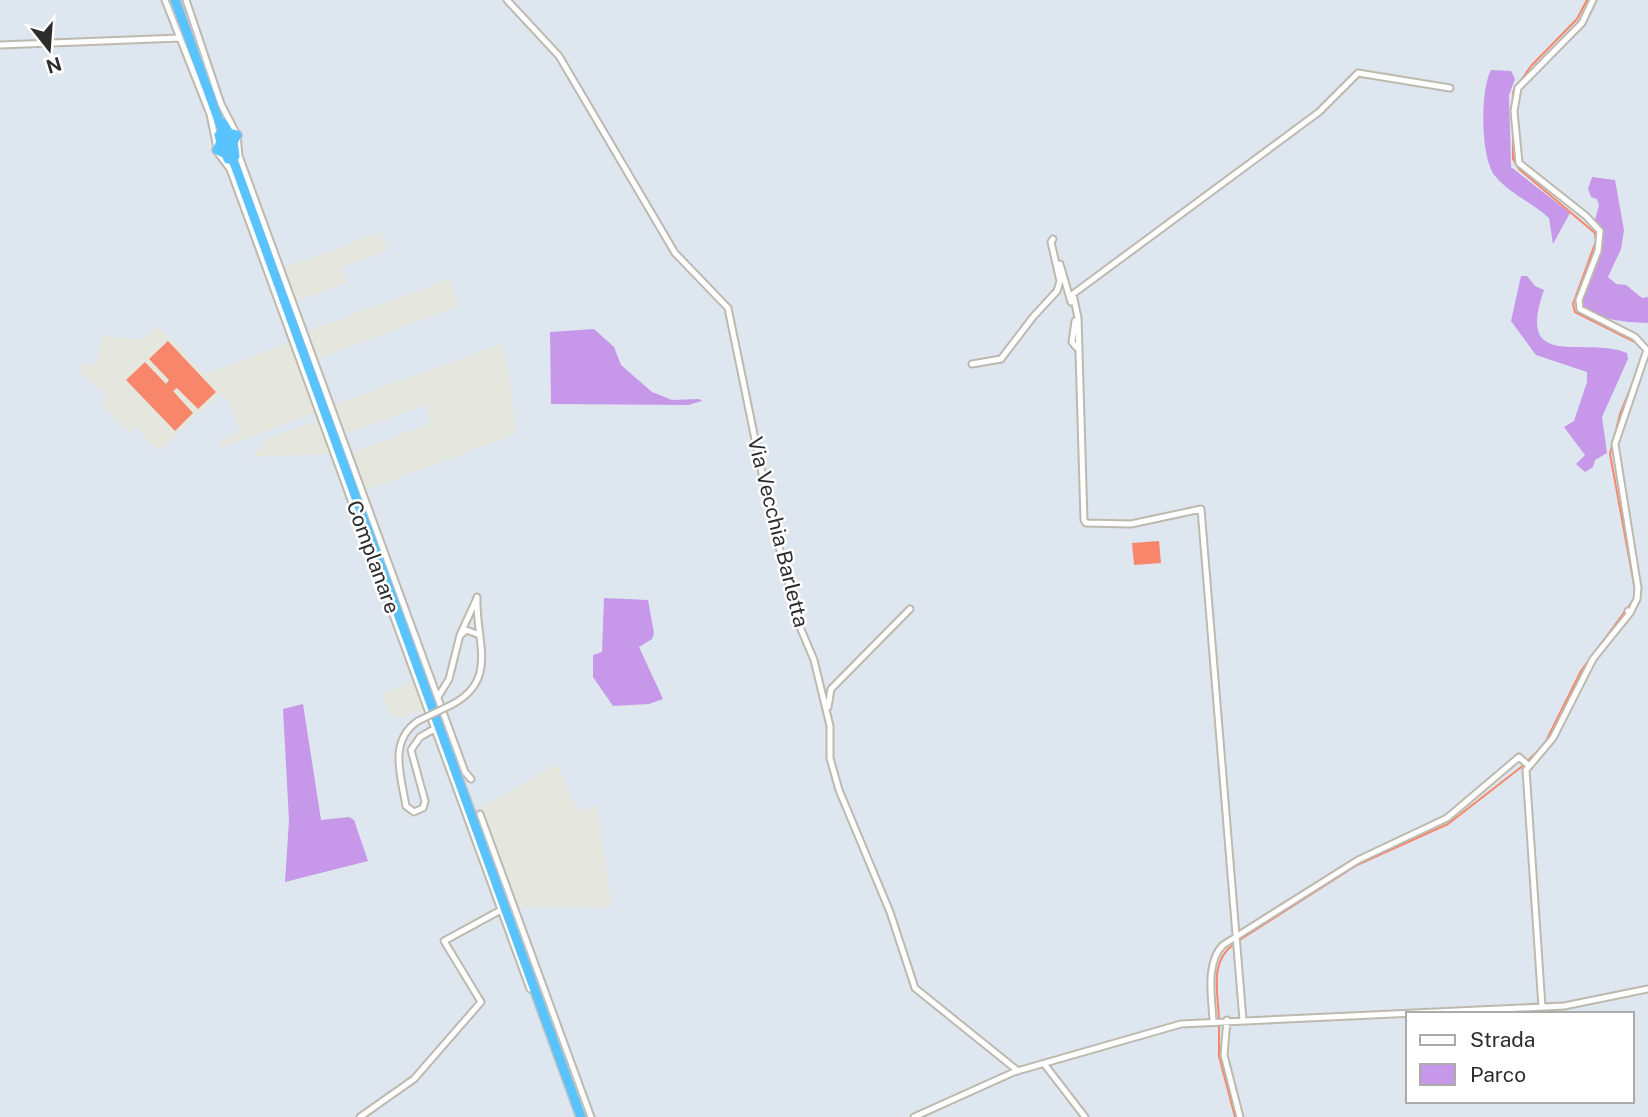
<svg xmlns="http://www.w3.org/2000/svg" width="1648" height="1117" font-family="'Public Sans',sans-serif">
<rect width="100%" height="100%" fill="#dee6ef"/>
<path fill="#e5e7df" d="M 381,232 L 388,250 L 341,268 L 347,283 L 295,302 L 282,269 Z
M 449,279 L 459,306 L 315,360 L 305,332 Z
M 158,326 L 205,374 L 291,342 L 318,412 L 221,448 L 218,441 L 240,432 L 230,405 L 221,393 L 159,451 L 135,427 L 129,433 L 100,403 L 106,396 L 79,370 L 81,365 L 97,363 L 102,335 L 142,340 Z
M 501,344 L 509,371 L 516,434 L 363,491 L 350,452 L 431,424 L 425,405 L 344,435 L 333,405 Z
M 319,420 L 331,454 L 254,457 L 253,452 L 264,448 L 261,441 Z
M 414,682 L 425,710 L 404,717 L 394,717 L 388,711 L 383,694 Z
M 557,764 L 578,811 L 597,805 L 612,907 L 517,908 L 480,808 Z"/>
<path fill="#c797e9" d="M 1491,70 L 1511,71 L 1515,79 L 1509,95 L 1511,167 L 1570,213 L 1553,244 L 1549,218 C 1533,203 1510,194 1496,177 C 1480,160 1480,90 1491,70 Z
M 1592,177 L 1615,180 L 1624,230 L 1621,249 L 1608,277 L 1616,284 L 1626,285 L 1642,298 L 1648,297 L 1648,323 C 1622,322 1601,320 1579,306 L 1600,251 L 1602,236 L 1595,220 L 1599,205 L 1597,199 L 1591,197 L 1588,189 Z
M 1521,276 L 1527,276 L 1535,286 L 1544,290 C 1515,373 1584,335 1627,353 L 1628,359 L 1602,417 L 1607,453 L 1595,460 L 1593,467 L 1585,472 L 1576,464 L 1585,455 L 1564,427 L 1574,421 L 1587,382 L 1587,372 L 1536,355 L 1511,321 Z
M 594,329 L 614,347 L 621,365 L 652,392 L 672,400 L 699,399 L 702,401 L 688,405 L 551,404 L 550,332 Z
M 604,598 L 648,600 L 654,633 L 652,639 L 639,647 L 663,699 L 649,704 L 613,706 L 593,677 L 593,655 L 602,652 Z
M 303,704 L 321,820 L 349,817 L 354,820 L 368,861 L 285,882 L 289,820 L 283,709 Z"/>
<path fill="#f7866b" d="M 168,341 L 216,392 L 198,409 L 177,388 L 173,391 L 193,413 L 175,431 L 126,380 L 145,362 L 166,384 L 169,380 L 149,359 Z
M 1159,541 L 1161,563 L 1134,565 L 1132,543 Z"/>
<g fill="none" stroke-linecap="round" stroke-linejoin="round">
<path stroke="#f7866b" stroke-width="2" d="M 1587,0 L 1577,19 L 1531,66 L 1513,92 L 1513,159 L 1519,169 L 1595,233 L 1596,241 L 1573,304 L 1575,312 L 1637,343
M 1632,385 L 1620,414 L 1610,454 L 1635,590
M 1238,941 L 1357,865 L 1448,824 L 1520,768 L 1544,745 L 1581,671 L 1634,599
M 1219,1019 C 1218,991 1209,962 1234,944
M 1219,1024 L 1219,1056 L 1235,1117"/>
<g stroke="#bdb9ae" stroke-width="9">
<path id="minor" d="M 165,0 L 210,114 L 218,153 L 230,169 L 530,989
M 186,0 L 221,104 L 237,135 L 239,156 L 465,772 L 471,779
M 507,0 L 559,56 L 675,253 L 728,308 L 770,512 L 800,627 L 814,660 L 830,726 L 830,758 L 839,790 L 890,912 L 915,988 L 1018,1071
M 1593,0 L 1582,23 L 1518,88 L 1514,111 L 1519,163 L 1586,216 L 1600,231 L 1598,251 L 1579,300 L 1580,309 L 1635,337 L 1647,350 L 1615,444 L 1638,588 L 1637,599 L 1630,613 L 1628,611
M 0,45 L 180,38
M 1060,264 L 1071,302
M 1075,321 L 1072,342 L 1076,347
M 972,364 L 1001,359 L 1033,317 L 1057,291 L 1060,281 L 1051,242 L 1053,239
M 462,634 L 466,630 L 480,635
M 438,697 L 449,679 L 460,635 L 476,600
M 451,705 C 500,680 475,640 477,597
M 828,707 L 831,689 L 910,609
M 418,721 C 388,741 401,776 406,806 L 414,812 L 423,808 L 425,801 L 411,750 L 420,737 L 434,729
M 480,814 L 591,1117
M 1542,1007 L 1526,770 L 1553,738 L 1593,659 L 1630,613
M 1227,1020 L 1224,1055 L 1240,1117
M 1243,1020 L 1201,509 L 1131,524 L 1086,523 L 1084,520 L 1078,318 L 1073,294 L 1319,112 L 1358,73 L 1450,88
M 1213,1021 C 1212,998 1205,963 1223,945 L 1358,860 L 1447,818 L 1519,757 L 1528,765
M 1045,1065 L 1085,1117
M 360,1117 L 414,1079 L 481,1002 L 444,941 L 501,910
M 914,1117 L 1014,1072 L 1181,1024 L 1564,1006 L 1648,989"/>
</g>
<g stroke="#c4c4c4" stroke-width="12">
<path id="highway" d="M 175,0 L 581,1117
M 223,123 L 229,133 L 237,135 L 233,142 L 235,156
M 219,135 L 221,142 L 217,150 L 226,154 L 228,159"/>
</g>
<use href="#minor" stroke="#fff" stroke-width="5"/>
<use href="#highway" stroke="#59c3ff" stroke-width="9"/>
<g stroke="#bdb9ae" stroke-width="9" stroke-linecap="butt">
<path id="minor-bridge" d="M 418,721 L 451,705"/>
</g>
<use href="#minor-bridge" stroke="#fff" stroke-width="5"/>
</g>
<g text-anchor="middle" stroke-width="5" stroke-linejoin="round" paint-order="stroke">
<g font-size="21" fill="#2c2c2c" stroke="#fff">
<text transform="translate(778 532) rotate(76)" y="7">Via Vecchia Barletta</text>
<text transform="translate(373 557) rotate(70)" y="7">Complanare</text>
</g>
</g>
<rect x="1406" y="1012" width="228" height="91" fill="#ffffff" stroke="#ababab" stroke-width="2"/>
<rect x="1420" y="1035" width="35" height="10" fill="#ffffff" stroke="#ababab" stroke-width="2"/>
<text x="1470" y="1047" font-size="21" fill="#2c2c2c">Strada</text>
<rect x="1420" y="1064" width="35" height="21" fill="#c797e9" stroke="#ababab" stroke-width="2"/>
<text x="1470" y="1082" font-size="21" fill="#2c2c2c">Parco</text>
<g transform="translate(49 49) rotate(163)" stroke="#ffffff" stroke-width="5" paint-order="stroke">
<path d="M0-5L12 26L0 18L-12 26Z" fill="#2c2c2c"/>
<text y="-10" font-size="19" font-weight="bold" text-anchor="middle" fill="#2c2c2c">N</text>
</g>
</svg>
